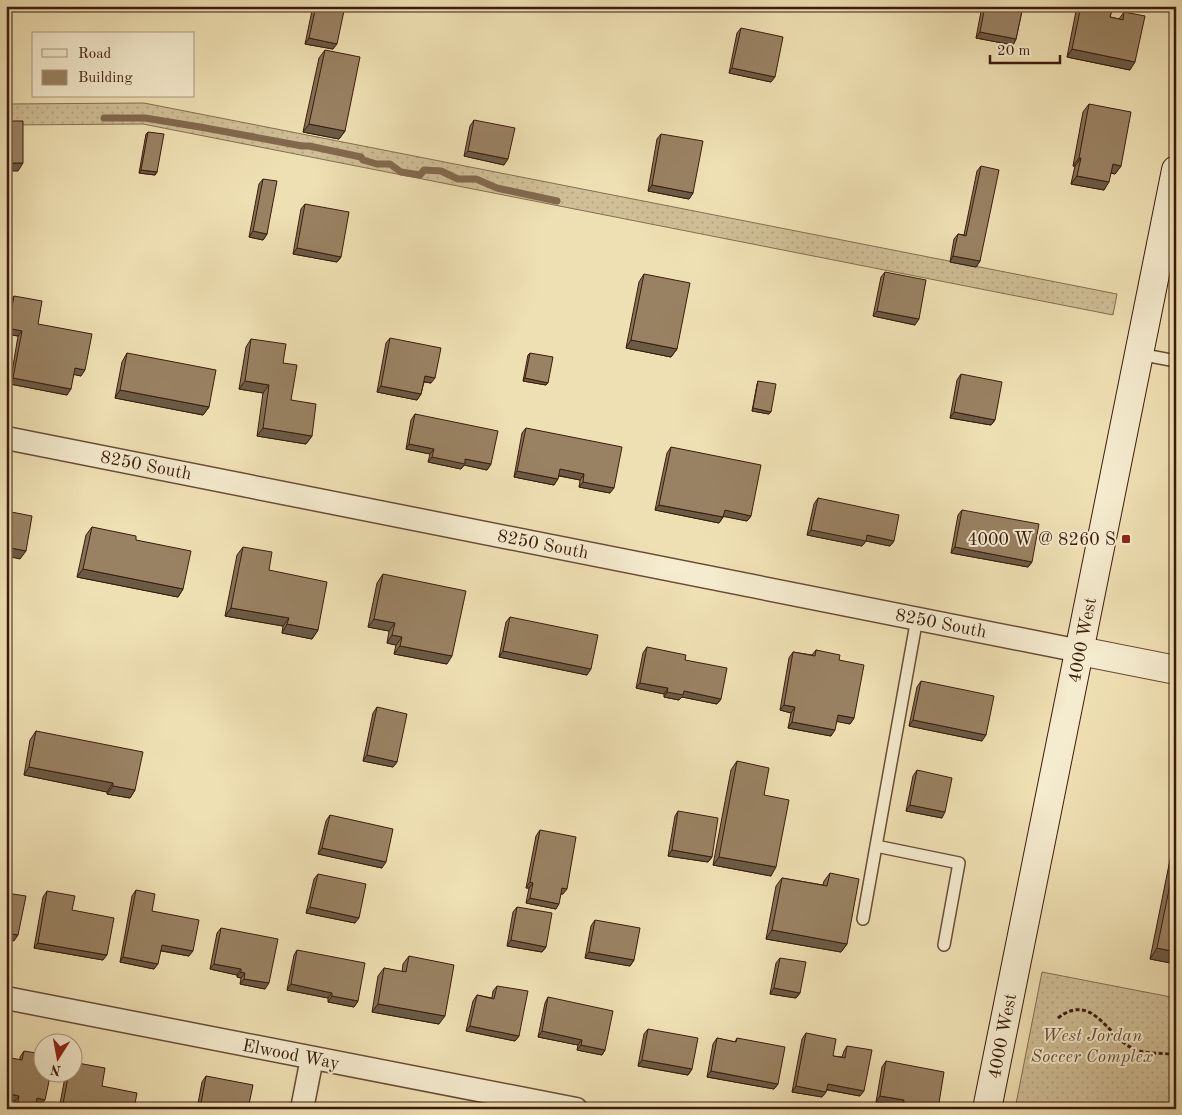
<svg xmlns="http://www.w3.org/2000/svg" width="1182" height="1115" font-family="'Old Standard TT',serif">
<defs>
<pattern id="grass-dots" width="8" height="8" patternUnits="userSpaceOnUse" patternTransform="scale(1.25)"><rect width="8" height="8" fill="#d0bf97"/><path d="M2 2h.1M6 6h.1" fill="none" stroke="#b4a481" stroke-width="1.8" stroke-linecap="round"/></pattern>
</defs>
<rect width="100%" height="100%" fill="#efe0b3"/>
<filter id="stains"><feTurbulence type="fractalNoise" baseFrequency=".004" numOctaves="4"/><feColorMatrix values="0 0 0 0 .2 0 0 0 0 .09 0 0 0 0 .02 0 0 0 .5 -.17"/></filter>
<radialGradient id="worn" r=".72"><stop offset=".6" stop-color="#630" stop-opacity="0"/><stop offset="1" stop-color="#630" stop-opacity=".3"/></radialGradient>
<path fill="url(#grass-dots)" stroke="#866e52" d="M 144,103 L 1117,294 L 1113,315 L 143,124 L 6,125 L 6,104 Z
M 1042,972 L 1176,998 L 1176,1109 L 1015,1109 Z"/>
<g fill="none" stroke-linecap="round" stroke-linejoin="round">
<path stroke="#82694e" stroke-width="7" d="M 104,118 L 145,118 L 200,127 L 302,146 L 309,146 L 361,157 L 363,160 L 377,164 L 390,164 L 401,172 L 420,175 L 424,170 L 441,171 L 458,179 L 476,179 L 497,188 L 557,201"/>
<g stroke="#684d36" stroke-width="14">
<path id="service" d="M 1139,354 L 1176,361
M 917,618 L 876,846 L 959,863 L 944,945
M 863,919 L 876,846"/>
</g>
<g stroke="#684d36" stroke-width="25">
<path id="minor" d="M 6,438 L 1080,651
M 6,998 L 576,1109
M 302,1109 L 312,1058"/>
</g>
<g stroke="#684d36" stroke-width="30">
<path id="tertiary" d="M 1080,651 L 1176,670"/>
</g>
<g stroke="#3b1c0c" stroke-width="30">
<path id="secondary" d="M 987,1109 L 1176,170"/>
</g>
<path stroke="#3b1c0c" stroke-width="3" stroke-dasharray="4 2.5" stroke-linecap="butt" d="M 1058,1018 C 1093,991 1107,1037 1134,1049 C 1147,1055 1162,1052 1176,1055"/>
<use href="#service" stroke="#f5ebce" stroke-width="11"/>
<use href="#minor" stroke="#f5ebce" stroke-width="22"/>
<use href="#tertiary" stroke="#f5ebce" stroke-width="28"/>
<use href="#secondary" stroke="#f5ebce" stroke-width="28"/>
</g>
<path fill="#847055" stroke="#3b1c0c" d="M 313,6 L 345,6 L 333,49 L 305,44 Z
M 982,6 L 1023,6 L 1016,39 L 1013,45 L 976,38 Z
M 1077,6 L 1113,6 L 1110,17 L 1119,19 L 1124,12 L 1130,70 L 1067,57 Z
M 741,28 L 771,82 L 729,73 L 737,33 Z
M 325,50 L 345,131 L 339,139 L 303,132 L 319,58 Z
M 1089,104 L 1121,166 L 1115,174 L 1111,173 L 1104,190 L 1071,184 L 1075,166 L 1073,166 L 1083,112 Z
M 474,120 L 504,165 L 464,156 L 470,126 Z
M 148,132 L 157,172 L 155,175 L 139,173 L 146,134 Z
M 661,134 L 693,193 L 689,199 L 648,191 L 657,139 Z
M 981,166 L 980,261 L 976,267 L 950,262 L 954,239 L 958,234 L 964,235 L 977,171 Z
M 263,179 L 267,234 L 263,240 L 249,237 L 259,184 Z
M 305,204 L 341,257 L 337,262 L 293,254 L 301,209 Z
M 885,272 L 915,325 L 873,316 L 881,277 Z
M 644,274 L 677,349 L 671,357 L 626,348 L 639,282 Z
M 14,296 L 81,376 L 74,374 L 67,395 L 10,384 L 18,336 L 6,334 L 6,322 L 10,302 Z
M 390,338 L 431,383 L 424,382 L 421,394 L 417,400 L 377,392 L 386,343 Z
M 251,339 L 283,363 L 291,400 L 312,436 L 306,444 L 257,436 L 263,393 L 239,389 L 246,347 Z
M 127,353 L 209,407 L 203,415 L 115,398 L 122,362 Z
M 530,353 L 548,383 L 546,385 L 523,381 L 528,355 Z
M 961,374 L 995,420 L 991,425 L 950,418 L 957,380 Z
M 758,381 L 771,412 L 769,414 L 752,411 L 757,384 Z
M 415,414 L 491,464 L 487,470 L 464,465 L 461,469 L 428,462 L 430,454 L 406,449 L 411,420 Z
M 526,428 L 610,493 L 579,487 L 580,480 L 559,476 L 554,485 L 514,477 L 522,433 Z
M 671,447 L 751,516 L 747,521 L 724,516 L 719,523 L 655,510 L 667,453 Z
M 818,498 L 894,541 L 890,546 L 866,541 L 862,546 L 807,535 L 814,504 Z
M 962,510 L 1032,562 L 1028,567 L 951,553 L 958,515 Z
M 92,527 L 136,540 L 183,589 L 178,597 L 77,577 L 86,535 Z
M 243,547 L 269,570 L 318,630 L 312,639 L 282,633 L 283,626 L 225,616 L 237,555 Z
M 383,574 L 447,664 L 394,654 L 396,645 L 387,643 L 389,631 L 368,627 L 377,583 Z
M 510,617 L 587,675 L 499,657 L 506,622 Z
M 647,647 L 685,660 L 721,699 L 717,704 L 682,697 L 679,700 L 664,697 L 664,694 L 636,688 L 643,653 Z
M 816,650 L 839,660 L 854,718 L 850,724 L 837,721 L 831,736 L 788,728 L 791,713 L 780,710 L 789,658 L 793,652 L 812,655 Z
M 921,681 L 982,741 L 909,726 L 917,687 Z
M 377,707 L 397,762 L 393,767 L 363,761 L 373,713 Z
M 36,731 L 135,790 L 130,798 L 107,794 L 107,792 L 24,775 L 30,740 Z
M 737,761 L 764,795 L 771,876 L 713,865 L 731,770 Z
M 917,770 L 942,818 L 906,811 L 913,776 Z
M 678,811 L 712,857 L 708,862 L 668,856 L 675,816 Z
M 330,815 L 382,868 L 318,854 L 326,821 Z
M 540,830 L 563,894 L 561,894 L 556,909 L 526,903 L 529,888 L 526,888 L 536,836 Z
M 1176,830 L 1176,964 L 1150,959 Z
M 830,873 L 847,944 L 841,952 L 766,939 L 776,886 L 782,878 L 823,885 L 824,881 Z
M 318,874 L 355,923 L 306,913 L 314,879 Z
M 136,890 L 152,911 L 189,956 L 161,951 L 154,969 L 120,962 L 132,896 Z
M 47,891 L 72,910 L 103,960 L 34,948 L 43,897 Z
M 517,907 L 546,947 L 542,952 L 507,946 L 513,912 Z
M 595,920 L 634,960 L 630,966 L 585,958 L 591,926 Z
M 221,928 L 265,989 L 240,984 L 241,978 L 237,977 L 237,975 L 210,969 L 217,933 Z
M 297,950 L 358,1001 L 354,1007 L 328,1002 L 328,998 L 287,990 L 294,955 Z
M 409,956 L 439,1024 L 372,1012 L 378,976 L 384,968 L 402,972 L 403,964 Z
M 780,958 L 800,993 L 796,998 L 770,994 L 776,963 Z
M 497,986 L 519,1036 L 515,1041 L 466,1031 L 473,1001 L 477,995 L 492,998 L 493,991 Z
M 548,997 L 605,1050 L 602,1055 L 577,1050 L 578,1045 L 538,1037 L 545,1003 Z
M 648,1029 L 692,1069 L 688,1075 L 638,1066 L 644,1034 Z
M 806,1033 L 833,1056 L 842,1057 L 844,1051 L 847,1046 L 860,1096 L 827,1090 L 826,1092 L 822,1097 L 792,1092 L 802,1039 Z
M 717,1038 L 735,1042 L 737,1038 L 778,1084 L 774,1089 L 707,1077 L 713,1044 Z
M 24,1051 L 41,1105 L 36,1104 L 35,1109 L 13,1109 L 20,1060 L 20,1057 Z
M 886,1061 L 938,1109 L 900,1109 L 901,1106 L 876,1102 L 882,1067 Z
M 66,1072 L 72,1072 L 102,1086 L 134,1109 L 59,1109 Z
M 206,1076 L 248,1109 L 197,1109 L 202,1082 Z"/>
<path fill="#6b5b45" stroke="#3b1c0c" d="M 980,32 L 1016,39 L 1013,45 L 976,38 Z
M 309,38 L 337,44 L 333,49 L 305,44 Z
M 1072,49 L 1135,62 L 1130,70 L 1067,57 Z
M 732,68 L 775,77 L 771,82 L 729,73 Z
M 309,124 L 345,131 L 339,139 L 303,132 Z
M 468,151 L 508,159 L 504,165 L 464,156 Z
M 1079,158 L 1081,158 L 1075,166 L 1073,166 Z
M 6,163 L 23,163 L 18,171 L 6,171 Z
M 1113,164 L 1121,166 L 1115,174 L 1107,172 Z
M 141,170 L 157,172 L 155,175 L 139,173 Z
M 1077,176 L 1109,182 L 1104,190 L 1071,184 Z
M 652,185 L 693,193 L 689,199 L 648,191 Z
M 253,231 L 267,234 L 263,240 L 249,237 Z
M 297,248 L 341,257 L 337,262 L 293,254 Z
M 953,256 L 980,261 L 976,267 L 950,262 Z
M 877,311 L 919,319 L 915,325 L 873,316 Z
M 8,328 L 22,331 L 18,336 L 6,334 L 6,331 Z
M 631,340 L 677,349 L 671,357 L 626,348 Z
M 75,368 L 85,370 L 81,376 L 71,374 Z
M 425,376 L 435,378 L 431,383 L 421,381 Z
M 13,378 L 71,389 L 67,395 L 10,384 Z
M 525,378 L 548,383 L 546,385 L 523,381 Z
M 245,381 L 269,385 L 263,393 L 239,389 Z
M 381,386 L 421,394 L 417,400 L 377,392 Z
M 120,390 L 209,407 L 203,415 L 115,398 Z
M 753,408 L 771,412 L 769,414 L 752,411 Z
M 954,412 L 995,420 L 991,425 L 950,418 Z
M 263,428 L 312,436 L 306,444 L 257,436 Z
M 409,444 L 434,449 L 430,454 L 406,449 Z
M 432,457 L 465,459 L 491,464 L 487,470 L 464,465 L 461,469 L 428,462 Z
M 560,469 L 584,474 L 580,480 L 556,475 Z
M 517,471 L 558,479 L 554,485 L 514,477 Z
M 583,482 L 614,488 L 610,493 L 579,487 Z
M 659,505 L 723,517 L 719,523 L 655,510 Z
M 725,510 L 751,516 L 747,521 L 721,516 Z
M 811,530 L 867,535 L 894,541 L 890,546 L 866,541 L 862,546 L 807,535 Z
M 6,547 L 26,551 L 20,559 L 6,556 Z
M 955,547 L 1032,562 L 1028,567 L 951,553 Z
M 83,569 L 183,589 L 178,597 L 77,577 Z
M 231,608 L 289,618 L 283,626 L 225,616 Z
M 374,619 L 395,623 L 389,631 L 368,627 Z
M 287,624 L 318,630 L 312,639 L 282,633 Z
M 392,635 L 402,637 L 396,645 L 387,643 Z
M 400,646 L 452,656 L 447,664 L 394,654 Z
M 503,651 L 591,669 L 587,675 L 499,657 Z
M 640,683 L 668,688 L 664,694 L 636,688 Z
M 684,691 L 721,699 L 717,704 L 682,697 L 679,700 L 664,697 L 667,692 Z
M 784,705 L 795,707 L 791,713 L 780,710 Z
M 838,715 L 854,718 L 850,724 L 834,721 Z
M 913,720 L 986,735 L 982,741 L 909,726 Z
M 792,722 L 835,730 L 831,736 L 788,728 Z
M 367,755 L 397,762 L 393,767 L 363,761 Z
M 29,767 L 113,783 L 107,792 L 24,775 Z
M 113,786 L 135,790 L 130,798 L 107,794 Z
M 910,805 L 945,812 L 942,818 L 906,811 Z
M 322,848 L 386,862 L 382,868 L 318,854 Z
M 672,850 L 712,857 L 708,862 L 668,856 Z
M 719,857 L 776,867 L 771,876 L 713,865 Z
M 530,882 L 533,883 L 529,888 L 526,888 Z
M 562,888 L 567,889 L 563,894 L 558,893 Z
M 530,898 L 559,904 L 556,909 L 526,903 Z
M 310,907 L 359,918 L 355,923 L 306,913 Z
M 772,930 L 847,944 L 841,952 L 766,939 Z
M 6,933 L 18,935 L 14,941 L 6,939 Z
M 511,940 L 546,947 L 542,952 L 507,946 Z
M 38,943 L 107,955 L 103,960 L 34,948 Z
M 162,945 L 193,951 L 189,956 L 158,950 Z
M 1157,948 L 1176,952 L 1176,964 L 1150,959 Z
M 589,952 L 634,960 L 630,966 L 585,958 Z
M 123,957 L 158,964 L 154,969 L 120,962 Z
M 214,964 L 241,969 L 237,975 L 210,969 Z
M 241,972 L 245,973 L 241,978 L 237,977 Z
M 244,979 L 269,983 L 265,989 L 240,984 Z
M 291,984 L 332,993 L 328,998 L 287,990 Z
M 774,988 L 800,993 L 796,998 L 770,994 Z
M 332,996 L 358,1001 L 354,1007 L 328,1002 Z
M 378,1004 L 445,1016 L 439,1024 L 372,1012 Z
M 470,1026 L 519,1036 L 515,1041 L 466,1031 Z
M 542,1031 L 582,1040 L 578,1045 L 538,1037 Z
M 581,1045 L 605,1050 L 602,1055 L 577,1050 Z
M 642,1060 L 692,1069 L 688,1075 L 638,1066 Z
M 711,1071 L 778,1084 L 774,1089 L 707,1077 Z
M 828,1084 L 864,1091 L 860,1096 L 824,1089 Z
M 796,1086 L 826,1092 L 822,1097 L 792,1092 Z
M 6,1093 L 19,1096 L 15,1101 L 6,1099 Z
M 880,1096 L 904,1100 L 901,1106 L 876,1102 Z
M 37,1098 L 45,1100 L 41,1105 L 33,1104 Z
M 17,1106 L 31,1109 L 15,1109 Z
M 903,1106 L 917,1109 L 902,1109 Z"/>
<path fill="#998263" stroke="#3b1c0c" d="M 316,6 L 345,6 L 337,44 L 309,38 Z
M 985,6 L 1023,6 L 1016,39 L 980,32 Z
M 1081,6 L 1113,6 L 1110,17 L 1123,20 L 1124,12 L 1145,16 L 1135,62 L 1072,49 Z
M 741,28 L 783,37 L 775,77 L 732,68 Z
M 325,50 L 360,57 L 345,131 L 309,124 Z
M 1089,104 L 1131,112 L 1121,166 L 1113,164 L 1109,182 L 1077,176 L 1081,158 L 1079,158 Z
M 474,120 L 515,128 L 508,159 L 468,151 Z
M 6,121 L 23,121 L 23,163 L 6,163 Z
M 148,132 L 164,134 L 157,172 L 141,170 Z
M 661,134 L 703,141 L 693,193 L 652,185 Z
M 981,166 L 999,170 L 980,261 L 953,256 L 958,234 L 966,236 Z
M 263,179 L 277,181 L 267,234 L 253,231 Z
M 305,204 L 349,212 L 341,257 L 297,248 Z
M 885,272 L 926,280 L 919,319 L 877,311 Z
M 644,274 L 690,283 L 677,349 L 631,340 Z
M 14,296 L 42,301 L 38,324 L 92,334 L 85,370 L 75,368 L 71,389 L 13,378 L 22,331 L 8,328 Z
M 390,338 L 441,348 L 435,378 L 425,376 L 421,394 L 381,386 Z
M 251,339 L 286,344 L 283,363 L 297,365 L 291,400 L 316,404 L 312,436 L 263,428 L 269,385 L 245,381 Z
M 127,353 L 216,370 L 209,407 L 120,390 Z
M 530,353 L 553,357 L 548,383 L 525,378 Z
M 961,374 L 1002,382 L 995,420 L 954,412 Z
M 758,381 L 776,384 L 771,412 L 753,408 Z
M 415,414 L 498,431 L 491,464 L 465,459 L 465,464 L 432,457 L 434,449 L 409,444 Z
M 526,428 L 622,447 L 614,488 L 583,482 L 584,474 L 560,469 L 558,479 L 517,471 Z
M 671,447 L 761,465 L 751,516 L 725,510 L 723,517 L 659,505 Z
M 818,498 L 899,515 L 894,541 L 867,535 L 866,541 L 811,530 Z
M 962,510 L 1039,524 L 1032,562 L 955,547 Z
M 6,511 L 32,516 L 26,551 L 6,547 Z
M 92,527 L 136,536 L 136,540 L 191,551 L 183,589 L 83,569 Z
M 243,547 L 272,552 L 269,570 L 327,582 L 318,630 L 287,624 L 289,618 L 231,608 Z
M 383,574 L 466,591 L 452,656 L 400,646 L 402,637 L 392,635 L 395,623 L 374,619 Z
M 510,617 L 598,635 L 591,669 L 503,651 Z
M 647,647 L 686,655 L 685,660 L 727,668 L 721,699 L 684,691 L 683,695 L 667,692 L 668,688 L 640,683 Z
M 816,650 L 840,655 L 839,660 L 864,665 L 854,718 L 838,715 L 835,730 L 792,722 L 795,707 L 784,705 L 793,652 L 815,656 Z
M 921,681 L 994,696 L 986,735 L 913,720 Z
M 377,707 L 407,714 L 397,762 L 367,755 Z
M 36,731 L 143,752 L 135,790 L 113,786 L 113,783 L 29,767 Z
M 737,761 L 769,768 L 764,795 L 789,800 L 776,867 L 719,857 Z
M 917,770 L 952,778 L 945,812 L 910,805 Z
M 678,811 L 718,818 L 712,857 L 672,850 Z
M 330,815 L 393,829 L 386,862 L 322,848 Z
M 540,830 L 576,837 L 567,889 L 562,888 L 559,904 L 530,898 L 533,883 L 530,882 Z
M 1176,856 L 1176,952 L 1157,948 Z
M 830,873 L 859,879 L 847,944 L 772,930 L 782,878 L 827,886 Z
M 318,874 L 366,884 L 359,918 L 310,907 Z
M 136,890 L 155,894 L 152,911 L 199,920 L 193,951 L 162,945 L 158,964 L 123,957 Z
M 47,891 L 75,896 L 72,910 L 114,918 L 107,955 L 38,943 Z
M 6,893 L 26,896 L 18,935 L 6,933 Z
M 517,907 L 552,913 L 546,947 L 511,940 Z
M 595,920 L 640,928 L 634,960 L 589,952 Z
M 221,928 L 278,939 L 269,983 L 244,979 L 245,973 L 241,972 L 241,969 L 214,964 Z
M 297,950 L 365,963 L 358,1001 L 332,996 L 332,993 L 291,984 Z
M 409,956 L 454,965 L 445,1016 L 378,1004 L 384,968 L 406,972 Z
M 780,958 L 806,962 L 800,993 L 774,988 Z
M 497,986 L 528,991 L 519,1036 L 470,1026 L 477,995 L 494,999 Z
M 548,997 L 613,1011 L 605,1050 L 581,1045 L 582,1040 L 542,1031 Z
M 648,1029 L 698,1038 L 692,1069 L 642,1060 Z
M 806,1033 L 836,1039 L 833,1056 L 845,1058 L 847,1046 L 872,1050 L 864,1091 L 828,1084 L 826,1092 L 796,1086 Z
M 717,1038 L 736,1042 L 737,1038 L 785,1047 L 778,1084 L 711,1071 Z
M 24,1051 L 42,1054 L 42,1072 L 51,1072 L 45,1100 L 37,1098 L 35,1109 L 17,1106 L 19,1096 L 6,1093 L 6,1057 L 22,1060 Z
M 886,1061 L 944,1072 L 938,1109 L 917,1109 L 903,1106 L 904,1100 L 880,1096 Z
M 72,1062 L 105,1068 L 102,1086 L 137,1093 L 134,1109 L 62,1109 L 69,1072 L 72,1072 Z
M 206,1076 L 253,1085 L 248,1109 L 200,1109 Z"/>
<rect fill="#8f2418" stroke="#f5ebce" stroke-width="2" x="1121" y="534" width="10" height="10" rx="2.5"/>
<g text-anchor="middle" stroke-width="4" stroke-linejoin="round" paint-order="stroke">
<g font-size="18" fill="#3b1c0c" stroke="#f5ebce">
<text transform="translate(146 465) rotate(11)" y="6">8250 South</text>
<text transform="translate(543 544) rotate(11)" y="6">8250 South</text>
<text transform="translate(941 623) rotate(11)" y="6">8250 South</text>
<text transform="translate(1082 640) rotate(-79)" y="6">4000 West</text>
<text transform="translate(1002 1036) rotate(-79)" y="6">4000 West</text>
<text transform="translate(291 1054) rotate(11)" y="6">Elwood Way</text>
</g>
<g font-size="18" fill="#3b1c0c" stroke="#f5ebce" text-anchor="end">
<text x="1116" y="545">4000 W @ 8260 S</text>
</g>
<g font-size="18" font-style="italic" fill="#684d36" stroke="#f5ebce">
<text x="1092" y="1041">West Jordan<tspan x="1092" dy="21">Soccer Complex</tspan></text>
</g>
</g>
<rect width="1182" height="1115" fill="none" stroke="#efe0b3" stroke-width="25"/>
<rect x="8" y="8" width="1167" height="1100" fill="none" stroke="#3b1c0c" stroke-width="2.5"/>
<rect x="12" y="12" width="1157" height="1090" fill="none" stroke="#3b1c0c"/>
<rect x="32" y="32" width="162" height="65" fill="#f5ebce" stroke="#ab9880"/>
<rect x="42" y="49" width="25" height="8" fill="#f5ebce" stroke="#ab9880"/>
<text x="78" y="58" font-size="15" fill="#3b1c0c">Road</text>
<rect x="42" y="70" width="25" height="15" fill="#998263" stroke="#ab9880"/>
<text x="78" y="82" font-size="15" fill="#3b1c0c">Building</text>
<g transform="translate(58 1058) rotate(191)"><circle r="24" fill="#f5ebce" stroke="#ab9880"/>
<path d="M0-4L9 19L0 12L-9 19Z" fill="#8f2418"/>
<text y="-8" font-size="14" font-weight="bold" text-anchor="middle" fill="#3b1c0c">N</text>
</g>
<path d="M990 55v8h70v-8" fill="none" stroke="#3b1c0c" stroke-width="2.5"/>
<text x="997" y="55" font-size="15" fill="#3b1c0c" stroke="#f5ebce" stroke-width="4" paint-order="stroke">20 m</text>
<rect width="100%" height="100%" filter="url(#stains)"/>
<rect width="100%" height="100%" fill="url(#worn)"/>
</svg>
